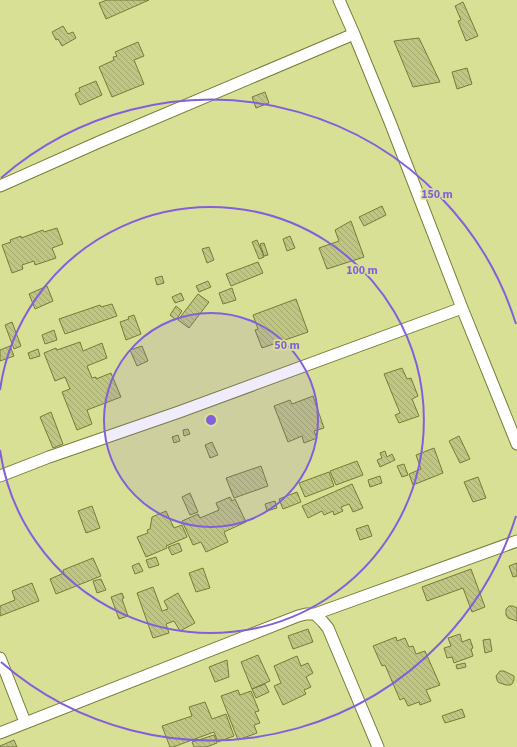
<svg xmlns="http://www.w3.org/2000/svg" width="517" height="747" font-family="'Source Sans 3',sans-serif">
<defs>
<pattern id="building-back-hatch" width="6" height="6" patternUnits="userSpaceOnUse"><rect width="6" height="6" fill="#bfc582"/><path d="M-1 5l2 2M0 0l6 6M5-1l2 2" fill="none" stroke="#a3a86e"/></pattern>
</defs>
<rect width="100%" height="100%" fill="#d8e096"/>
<path fill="url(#building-back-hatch)" stroke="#777c35" d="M 107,0 L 149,0 L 106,19 L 99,3 Z
M 463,2 L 478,36 L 466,41 L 458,21 L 461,20 L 455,6 Z
M 63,26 L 68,34 L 73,32 L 76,38 L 62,46 L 58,39 L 56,40 L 52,32 Z
M 419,38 L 440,82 L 413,87 L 394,41 Z
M 138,42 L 144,56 L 134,60 L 144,84 L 112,97 L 99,67 L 114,60 L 113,57 L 117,56 L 115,52 Z
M 467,68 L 472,84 L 457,89 L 452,72 Z
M 96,81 L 102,95 L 80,105 L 75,94 L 80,91 L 79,88 Z
M 265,92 L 269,103 L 256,108 L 252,97 Z
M 382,206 L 386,215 L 364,226 L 359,217 Z
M 351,221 L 364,257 L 327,269 L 319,248 L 339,241 L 335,230 Z
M 57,228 L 63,244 L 52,248 L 56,258 L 35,265 L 34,261 L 22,265 L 23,269 L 12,273 L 2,245 L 11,242 L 10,240 L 21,236 L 21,238 L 43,230 L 44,232 Z
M 290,236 L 295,248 L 287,251 L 283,239 Z
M 257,240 L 264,257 L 259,259 L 252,242 Z
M 264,243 L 268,255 L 264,256 L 260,244 Z
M 209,247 L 214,260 L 207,263 L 202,249 Z
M 258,262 L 263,273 L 231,286 L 226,274 Z
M 162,276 L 164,283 L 157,285 L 155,278 Z
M 208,281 L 211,287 L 199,292 L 196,286 Z
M 47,286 L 53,301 L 35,309 L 29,294 Z
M 232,288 L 236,300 L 223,304 L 219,293 Z
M 181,293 L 184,300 L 175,303 L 172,297 Z
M 198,294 L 209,302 L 189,328 L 178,320 Z
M 296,299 L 308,332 L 262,348 L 255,330 L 258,329 L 253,315 Z
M 112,304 L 117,316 L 65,334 L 59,319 L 100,305 L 101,307 Z
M 176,306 L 182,311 L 176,320 L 170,315 Z
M 134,315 L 141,334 L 126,340 L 120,322 L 129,319 L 128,317 Z
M 12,322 L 21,346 L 14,349 L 5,325 Z
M 54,330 L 57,340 L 45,344 L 42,335 Z
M 80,342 L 83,351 L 102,343 L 107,358 L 87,366 L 92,378 L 96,377 L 96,379 L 111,373 L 121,397 L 87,410 L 92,424 L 77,430 L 62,392 L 70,389 L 65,377 L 55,381 L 44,353 L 56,348 L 57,350 Z
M 10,346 L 14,356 L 0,361 L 0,350 Z
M 142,346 L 148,361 L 137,366 L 130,350 Z
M 38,349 L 40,356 L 30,359 L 28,353 Z
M 402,368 L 407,379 L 411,378 L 418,396 L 412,399 L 419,416 L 399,423 L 395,415 L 400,413 L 384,374 Z
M 313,396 L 324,428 L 314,431 L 317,438 L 304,443 L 302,436 L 288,442 L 274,406 L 290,400 L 292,404 Z
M 51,412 L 63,444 L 53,448 L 40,417 Z
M 188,429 L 190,434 L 184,436 L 183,430 Z
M 178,435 L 180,441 L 174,443 L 172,437 Z
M 459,436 L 470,459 L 460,463 L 449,441 Z
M 212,442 L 218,455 L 210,458 L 205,445 Z
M 434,448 L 443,473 L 413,485 L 409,474 L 421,469 L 416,455 Z
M 385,451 L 387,457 L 392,454 L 395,460 L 380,467 L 377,460 L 382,458 L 380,453 Z
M 357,461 L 363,475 L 336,485 L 330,471 Z
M 404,464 L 408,475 L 402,477 L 397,466 Z
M 261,466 L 268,486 L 234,498 L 226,478 Z
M 329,472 L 334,486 L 305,497 L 299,483 Z
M 380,476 L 382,483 L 370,487 L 368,480 Z
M 478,477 L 486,498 L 473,502 L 464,482 Z
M 352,484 L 363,508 L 353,512 L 349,504 L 341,507 L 343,511 L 334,515 L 333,511 L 324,515 L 322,511 L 308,518 L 302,506 Z
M 297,492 L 301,502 L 283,509 L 279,499 Z
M 190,493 L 198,512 L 190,515 L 182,497 Z
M 230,497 L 232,501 L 235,499 L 246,522 L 224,532 L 228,542 L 206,552 L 201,542 L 193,545 L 182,521 L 198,514 L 200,518 L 219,510 L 216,503 Z
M 275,501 L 277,508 L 267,511 L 265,504 Z
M 92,506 L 100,528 L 86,533 L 78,511 Z
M 166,511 L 174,528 L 182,525 L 187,537 L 166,546 L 167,548 L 146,557 L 137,537 L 148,533 L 147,530 L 150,529 L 152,517 Z
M 368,525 L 372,536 L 360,540 L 356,529 Z
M 179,543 L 182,551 L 172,555 L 168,547 Z
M 156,557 L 159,565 L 149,568 L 146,560 Z
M 93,558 L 101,576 L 56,594 L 50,579 L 64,573 L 63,570 Z
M 139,563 L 143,571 L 135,574 L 132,566 Z
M 517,563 L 517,576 L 513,577 L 509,566 Z
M 203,568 L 210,588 L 196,592 L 189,573 Z
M 471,569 L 485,607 L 472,612 L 463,588 L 427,601 L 422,587 Z
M 101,579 L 106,590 L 97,593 L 93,581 Z
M 32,583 L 39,601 L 0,616 L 0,606 L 15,600 L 12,591 Z
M 153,587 L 162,611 L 168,609 L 164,601 L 178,593 L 195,623 L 180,631 L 174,621 L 166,624 L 169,633 L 153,638 L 137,593 Z
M 122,593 L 124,598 L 122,599 L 128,616 L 119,619 L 111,597 Z
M 509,606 L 513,606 L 517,608 L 517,621 L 508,618 L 506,615 L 506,609 Z
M 308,629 L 313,642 L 293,649 L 288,636 Z
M 460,634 L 462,642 L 470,639 L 473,648 L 471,649 L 473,656 L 454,663 L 452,657 L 447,658 L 444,648 L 451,646 L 448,638 Z
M 396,637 L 397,641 L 405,638 L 409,647 L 413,646 L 416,654 L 425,651 L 440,685 L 426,690 L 431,701 L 420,705 L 419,702 L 408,706 L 404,698 L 400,700 L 385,665 L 382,666 L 373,646 Z
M 490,639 L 492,651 L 485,653 L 483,640 Z
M 258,655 L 270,681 L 252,689 L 241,662 Z
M 297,656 L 301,666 L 308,663 L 313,673 L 306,677 L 311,687 L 304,690 L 306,694 L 283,705 L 274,686 L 281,683 L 274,666 Z
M 227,660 L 229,677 L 215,682 L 209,667 Z
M 465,663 L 466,667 L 457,669 L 456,665 Z
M 500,671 L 504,671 L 514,676 L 514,680 L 512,684 L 510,685 L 506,685 L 500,683 L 498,682 L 497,680 L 496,676 Z
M 265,684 L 269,692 L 256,698 L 252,689 Z
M 238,690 L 240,695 L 251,691 L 259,711 L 255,712 L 260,723 L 254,725 L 257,733 L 238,740 L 221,696 Z
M 205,702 L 212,719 L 226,714 L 234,736 L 218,742 L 214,732 L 173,747 L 170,747 L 162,726 L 192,716 L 189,707 Z
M 462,709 L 465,717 L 445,723 L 442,716 Z
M 214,735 L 217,743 L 206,747 L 194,747 L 192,742 Z
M 14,740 L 17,747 L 1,747 L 0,746 Z"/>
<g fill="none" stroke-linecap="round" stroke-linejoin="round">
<g stroke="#797e37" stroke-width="13">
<path id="street" d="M 339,0 L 354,34 L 390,122 L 462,308 L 517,444
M 0,186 L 99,142 L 354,34
M 0,476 L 49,457 L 179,412 L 462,308
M 315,614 L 323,622 L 328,628 L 378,747
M 0,658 L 25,722
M 0,733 L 298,616 L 306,614 L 315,614 L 517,541"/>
</g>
<use href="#street" stroke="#fff" stroke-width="11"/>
</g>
<circle cx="211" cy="420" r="107" fill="#8360db" fill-opacity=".12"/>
<g fill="none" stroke="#8360db" stroke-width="2">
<circle cx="211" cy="420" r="107"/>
<path d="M0 390A213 213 0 1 1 0 450"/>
<path d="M516 516A320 320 0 0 1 1 662M1 178A320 320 0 0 1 516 324"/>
</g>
<circle cx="211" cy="420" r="6" fill="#8360db" stroke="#d8e096" stroke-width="2"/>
<g font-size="12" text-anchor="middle" font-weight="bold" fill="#8360db" stroke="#d8e096" stroke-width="3.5" stroke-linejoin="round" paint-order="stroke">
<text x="437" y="198">150 m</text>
<text x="362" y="274">100 m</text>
<text x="287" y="349">50 m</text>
</g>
</svg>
